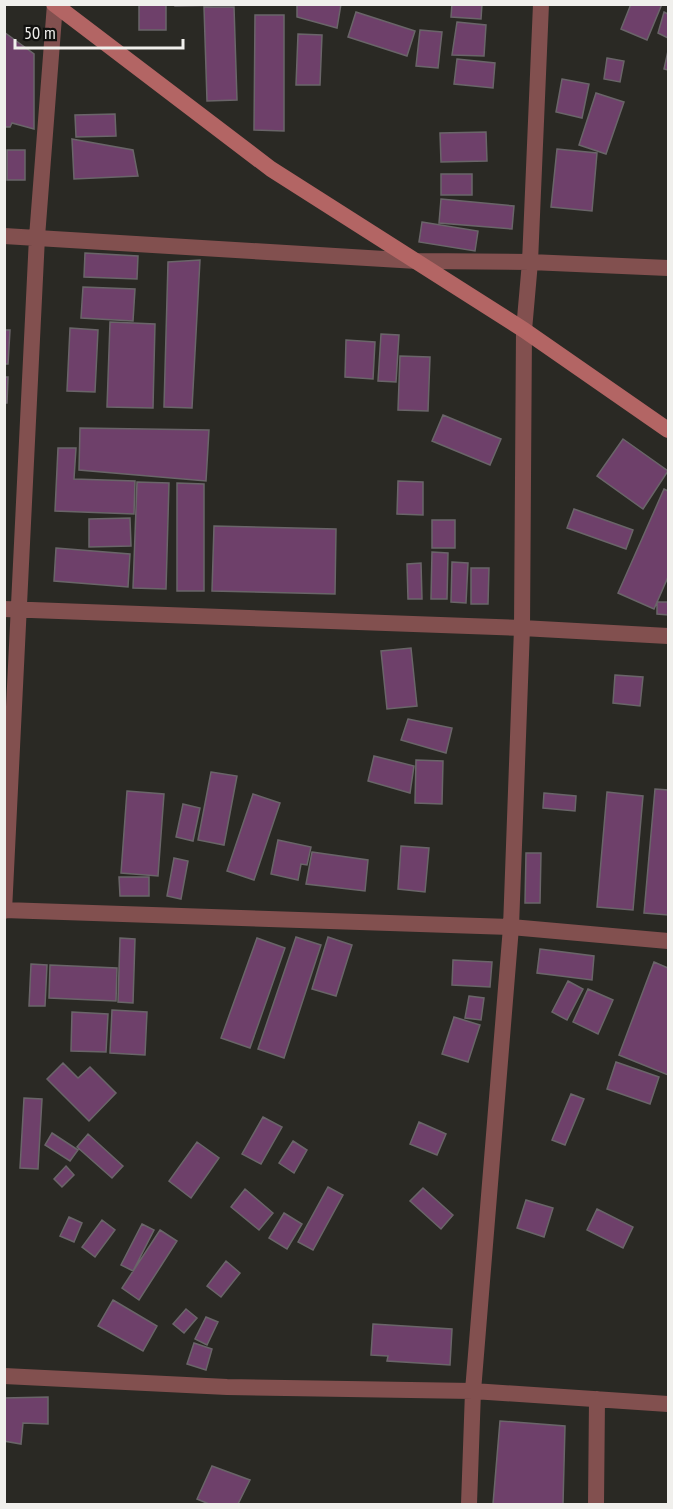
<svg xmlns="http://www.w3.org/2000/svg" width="673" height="1509" font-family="'PT Sans Narrow',sans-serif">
<rect width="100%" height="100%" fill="#2a2924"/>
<path fill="#6e406a" stroke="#6a6569" stroke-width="1.5" d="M 139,4 L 166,4 L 166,30 L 139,30 Z
M 175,4 L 226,4 L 226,5 L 175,6 Z
M 297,4 L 341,4 L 337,28 L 297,17 Z
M 452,4 L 482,4 L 481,19 L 451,17 Z
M 631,4 L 662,4 L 647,40 L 621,29 Z
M 204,7 L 234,7 L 237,100 L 207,101 Z
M 356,12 L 415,31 L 407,56 L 348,37 Z
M 664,12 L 668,14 L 668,38 L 658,33 Z
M 255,15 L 284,15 L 284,131 L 254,130 Z
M 457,22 L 486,25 L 484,56 L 452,55 Z
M 420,30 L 442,32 L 438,68 L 416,66 Z
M 4,32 L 34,54 L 34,129 L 12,123 L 10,127 L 4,127 Z
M 298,34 L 322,35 L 320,85 L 296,85 Z
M 668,51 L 668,70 L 664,69 Z
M 607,58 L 624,61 L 620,82 L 604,79 Z
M 457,59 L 495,63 L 493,88 L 454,84 Z
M 562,79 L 589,84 L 582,118 L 556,112 Z
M 596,93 L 624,102 L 606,154 L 579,145 Z
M 115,114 L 116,136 L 76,137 L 75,115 Z
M 486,132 L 487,161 L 441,162 L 440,133 Z
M 72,139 L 133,150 L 138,176 L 74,179 Z
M 557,149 L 597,153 L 592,211 L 551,207 Z
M 7,150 L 25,150 L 25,180 L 7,180 Z
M 441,174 L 472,174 L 472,195 L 441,195 Z
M 441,199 L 514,206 L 512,229 L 439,223 Z
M 422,222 L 478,231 L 475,251 L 419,242 Z
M 85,253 L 138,256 L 137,279 L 84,277 Z
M 200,260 L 192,408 L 164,407 L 168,262 Z
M 83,287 L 135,289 L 133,321 L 81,318 Z
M 110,322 L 155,324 L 153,408 L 107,407 Z
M 70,328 L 98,330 L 95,392 L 67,391 Z
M 4,330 L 10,330 L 8,364 L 4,364 Z
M 381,334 L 399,335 L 396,382 L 378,381 Z
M 346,340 L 375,342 L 373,379 L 345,377 Z
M 400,356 L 430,357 L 428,411 L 398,410 Z
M 4,377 L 8,377 L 7,403 L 4,403 Z
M 443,415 L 501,439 L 490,465 L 432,441 Z
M 80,428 L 209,430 L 206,481 L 79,470 Z
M 623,439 L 668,471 L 643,509 L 597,476 Z
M 58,448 L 76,448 L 74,479 L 135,481 L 134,514 L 55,511 Z
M 398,481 L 423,482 L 423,515 L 397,514 Z
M 137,482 L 169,483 L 166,589 L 133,588 Z
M 177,483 L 204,484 L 204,591 L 177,591 Z
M 664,489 L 668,491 L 668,577 L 654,609 L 618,593 Z
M 574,509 L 633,530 L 626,549 L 567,528 Z
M 130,518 L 131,546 L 89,547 L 89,519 Z
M 432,520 L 455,520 L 455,548 L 432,548 Z
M 214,526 L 336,529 L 335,594 L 212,591 Z
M 56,548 L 130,554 L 128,587 L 54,581 Z
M 432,552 L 448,553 L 447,599 L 431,599 Z
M 452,562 L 468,563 L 466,603 L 451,602 Z
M 421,563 L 422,599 L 408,599 L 407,564 Z
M 471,568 L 489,568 L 488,604 L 471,604 Z
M 657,602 L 668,602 L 668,615 L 657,614 Z
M 411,648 L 417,706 L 387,709 L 381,651 Z
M 615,675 L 643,677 L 640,706 L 613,703 Z
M 408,719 L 452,728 L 446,753 L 401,740 Z
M 374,756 L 414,766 L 410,793 L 368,781 Z
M 416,760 L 443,761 L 442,804 L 415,803 Z
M 211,772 L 237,776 L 224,845 L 198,840 Z
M 655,789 L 668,790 L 668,915 L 644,913 Z
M 127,791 L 164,794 L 158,876 L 121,873 Z
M 607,792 L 643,796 L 633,910 L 597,907 Z
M 544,793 L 576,796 L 575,811 L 543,808 Z
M 253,794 L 280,803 L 254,880 L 227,871 Z
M 183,804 L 200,808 L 193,841 L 176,837 Z
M 278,840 L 311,847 L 307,865 L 301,864 L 298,880 L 271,874 Z
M 401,846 L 429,848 L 425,892 L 398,889 Z
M 312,852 L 368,860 L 365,891 L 306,884 Z
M 526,853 L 541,853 L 540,903 L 525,903 Z
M 174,858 L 188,861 L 181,899 L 167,896 Z
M 119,877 L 149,877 L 149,896 L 120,896 Z
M 296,937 L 321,945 L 284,1058 L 258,1049 Z
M 328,937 L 352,945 L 336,996 L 312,989 Z
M 120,938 L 135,939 L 133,1003 L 118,1002 Z
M 257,938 L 285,948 L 250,1048 L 221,1038 Z
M 540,949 L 594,956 L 592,980 L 537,973 Z
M 453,960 L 492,962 L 490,987 L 452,985 Z
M 654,962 L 668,968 L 668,1075 L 619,1055 Z
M 31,964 L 47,965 L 45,1006 L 29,1006 Z
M 50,965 L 117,968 L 116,1001 L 49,998 Z
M 568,981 L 583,989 L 567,1020 L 552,1012 Z
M 588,989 L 613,1000 L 598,1034 L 573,1022 Z
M 469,996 L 484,998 L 481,1020 L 465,1018 Z
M 112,1010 L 147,1012 L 145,1055 L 110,1053 Z
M 72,1012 L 108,1014 L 106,1052 L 71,1051 Z
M 454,1017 L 480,1025 L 468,1062 L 442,1054 Z
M 616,1062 L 659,1077 L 650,1104 L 607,1089 Z
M 63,1063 L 78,1078 L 90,1067 L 116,1093 L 89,1121 L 47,1079 Z
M 571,1094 L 584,1099 L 565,1145 L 552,1140 Z
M 24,1098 L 42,1099 L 38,1169 L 20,1168 Z
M 263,1117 L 282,1127 L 261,1164 L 242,1154 Z
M 419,1122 L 446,1134 L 437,1155 L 410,1144 Z
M 52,1133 L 78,1150 L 70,1161 L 45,1145 Z
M 88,1134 L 123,1166 L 112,1178 L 77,1147 Z
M 293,1141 L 307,1150 L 294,1173 L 279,1163 Z
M 197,1142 L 219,1158 L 191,1198 L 169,1181 Z
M 66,1166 L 74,1175 L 62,1187 L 54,1179 Z
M 328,1187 L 343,1195 L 313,1250 L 298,1242 Z
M 423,1188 L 453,1215 L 441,1229 L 410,1201 Z
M 245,1189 L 273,1213 L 259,1230 L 231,1207 Z
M 526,1200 L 553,1208 L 544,1237 L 517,1228 Z
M 597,1209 L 633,1227 L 623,1248 L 587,1230 Z
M 284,1213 L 302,1224 L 287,1249 L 269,1238 Z
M 69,1217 L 82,1223 L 74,1242 L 60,1236 Z
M 102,1220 L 115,1230 L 95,1257 L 82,1247 Z
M 142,1224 L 154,1230 L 133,1271 L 121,1265 Z
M 160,1230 L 177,1241 L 139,1300 L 122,1288 Z
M 226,1261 L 240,1273 L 221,1297 L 207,1286 Z
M 113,1300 L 157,1326 L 143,1351 L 98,1326 Z
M 186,1309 L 197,1318 L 184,1333 L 173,1324 Z
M 206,1317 L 218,1322 L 207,1345 L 195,1339 Z
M 373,1324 L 452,1329 L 450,1365 L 387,1361 L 388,1356 L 371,1355 Z
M 194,1343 L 212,1349 L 206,1370 L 187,1364 Z
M 48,1397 L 48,1424 L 23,1423 L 21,1444 L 4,1441 L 4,1398 Z
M 500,1421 L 565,1426 L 563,1504 L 493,1504 Z
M 212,1466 L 250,1480 L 238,1504 L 209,1504 L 197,1499 Z"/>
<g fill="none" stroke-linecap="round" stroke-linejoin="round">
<path stroke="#82504f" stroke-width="16" d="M 4,236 L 417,261 L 530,262 L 668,268
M 4,609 L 522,628 L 668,636
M 4,910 L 511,927 L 668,941
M 4,911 L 37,237 L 55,4
M 4,1376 L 227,1387 L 473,1391 L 668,1404
M 469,1504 L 473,1391 L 511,927 L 522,628 L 524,330 L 530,262 L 541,4
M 596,1504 L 597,1399"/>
<path stroke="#b36564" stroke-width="16" d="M 54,4 L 271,169 L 524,330 L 668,430"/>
</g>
<rect width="673" height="1509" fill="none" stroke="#f0efec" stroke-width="12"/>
<path d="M15 39v9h168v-9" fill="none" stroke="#f0efec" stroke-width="3"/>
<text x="24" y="39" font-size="18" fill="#f0efec" stroke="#121210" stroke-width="4.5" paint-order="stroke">50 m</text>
</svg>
